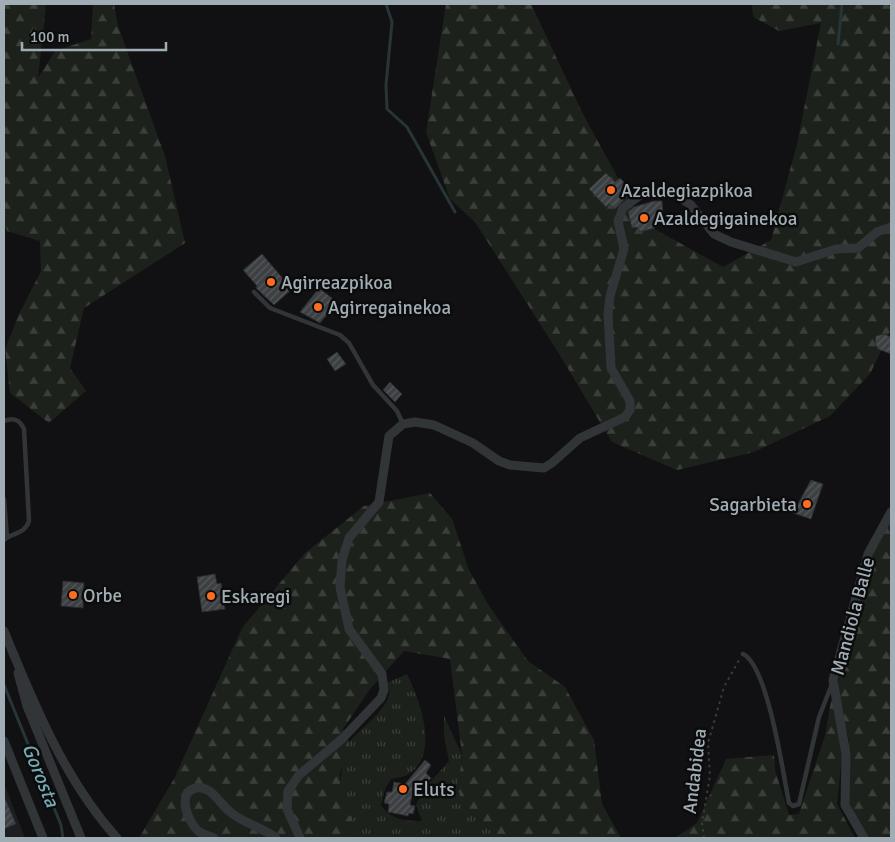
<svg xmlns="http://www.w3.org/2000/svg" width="895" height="842" font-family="Signika,sans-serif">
<defs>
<pattern id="grass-tufts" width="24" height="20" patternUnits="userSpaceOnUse" patternTransform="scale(1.25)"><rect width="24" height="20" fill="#1c221b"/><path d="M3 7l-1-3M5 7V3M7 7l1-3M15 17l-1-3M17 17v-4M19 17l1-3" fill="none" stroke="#3a3f3a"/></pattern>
<pattern id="forest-firs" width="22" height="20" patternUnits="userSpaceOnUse" patternTransform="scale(1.25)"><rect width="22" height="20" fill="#1c221b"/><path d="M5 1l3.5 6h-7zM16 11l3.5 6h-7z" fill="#3a3f3a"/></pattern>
<pattern id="building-hatch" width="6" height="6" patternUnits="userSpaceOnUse" patternTransform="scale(1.25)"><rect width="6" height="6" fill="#3d4043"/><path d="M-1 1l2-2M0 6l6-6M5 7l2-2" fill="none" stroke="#56595c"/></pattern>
</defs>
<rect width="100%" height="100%" fill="#111113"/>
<path fill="#1d1e20" d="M 4,783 L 25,838 L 4,838 Z"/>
<path fill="url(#grass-tufts)" d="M 407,674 C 420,701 441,755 407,775 C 403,777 396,778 391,779 L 385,789 L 381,805 C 391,820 405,821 422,821 L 416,805 L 424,789 L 449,761 L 444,736 L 444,716 L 462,755 L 458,788 L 462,804 L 492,831 L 486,838 L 362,838 C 356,827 342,808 340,797 C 338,788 345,748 350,741 C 361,727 399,703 387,683 Z"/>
<path fill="url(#forest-firs)" d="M 4,4 L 46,4 L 38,78 L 55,51 L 91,39 L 93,4 L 114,4 L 118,26 L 165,156 L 185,243 L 84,308 L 70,368 L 86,391 L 49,423 L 10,393 L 5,349 L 20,312 L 41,271 L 40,241 L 7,231 L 4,223 Z
M 446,4 L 531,4 L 584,116 L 642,222 L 723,267 L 771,240 L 797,144 L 821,23 L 779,31 L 753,17 L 752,4 L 891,4 L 891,329 L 870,374 L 830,416 L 754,452 L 677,470 L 612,442 L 558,352 L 475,222 L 450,199 L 426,132 Z
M 430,493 L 452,519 L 469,570 L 489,606 L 528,661 L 565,687 L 594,740 L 602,804 L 621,838 L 486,838 L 492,831 L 462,804 L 458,788 L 462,755 L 450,659 L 404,651 L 370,689 L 343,729 L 349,742 L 348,753 L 340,773 L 340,798 L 362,838 L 139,838 L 175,777 L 242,628 L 305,553 L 364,506 Z
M 891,521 L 891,838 L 868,838 L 848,801 L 849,741 L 837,690 L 840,670 L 871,554 Z
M 832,696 L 842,755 L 837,804 L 855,838 L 675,838 L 697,823 L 726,759 L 774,755 L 775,770 L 789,815 L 799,814 L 825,736 Z"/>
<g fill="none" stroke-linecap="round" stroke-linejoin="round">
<path stroke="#273537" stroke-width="3" d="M 386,4 L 392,22 L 386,85 L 387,109 L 407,127 L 455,212
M 838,44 L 842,4
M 4,685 L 61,825 L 63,838"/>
</g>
<path fill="url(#building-hatch)" stroke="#2b2c2f" d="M 606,173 L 615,182 L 620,178 L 632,191 L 615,209 L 609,204 L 606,207 L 589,189 Z
M 654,201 L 662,201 L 663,213 L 657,214 L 660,223 L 654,225 L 655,228 L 640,232 L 637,227 L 632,228 L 628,212 L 634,207 Z
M 262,254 L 292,289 L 274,305 L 256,288 L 257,286 L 243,270 Z
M 319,288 L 337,302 L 320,323 L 300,312 Z
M 884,334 L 891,337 L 891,354 L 878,349 L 875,343 L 876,336 Z
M 337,352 L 346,364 L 335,371 L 327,359 Z
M 390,382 L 402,394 L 395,402 L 383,390 Z
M 811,480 L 823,484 L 811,519 L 793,513 Z
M 215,574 L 217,584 L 221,583 L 225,609 L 202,612 L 197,577 Z
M 63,581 L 84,583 L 83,608 L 61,606 Z
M 425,760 L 431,765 L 426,773 L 431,778 L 421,791 L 414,786 L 410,805 L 415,806 L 413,814 L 409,813 L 408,816 L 388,812 L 389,804 L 384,803 L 387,792 L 392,792 L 394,782 L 405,784 Z
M 4,796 L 16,824 L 4,829 Z"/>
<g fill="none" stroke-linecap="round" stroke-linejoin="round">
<path stroke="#383c3f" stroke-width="2" stroke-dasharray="2.5 4" stroke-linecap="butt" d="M 704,838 L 702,823 L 710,776 L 708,743 L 724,687 L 739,660"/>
<path stroke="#323538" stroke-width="4.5" d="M 254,292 L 270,308 L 340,335 L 349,343 L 373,385 L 397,411 L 403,424
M 4,421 C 14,417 20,420 24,429 L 29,521 C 24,535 13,532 4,540
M 4,499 L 7,537
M 743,654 C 768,666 783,773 789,803 L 793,806 L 799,804 L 819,717 L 832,684"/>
<path stroke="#323538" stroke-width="9" d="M 4,631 C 33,702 65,781 117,838
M 18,673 L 27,706 L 81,838
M 4,741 L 43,838
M 214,838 C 209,836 201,834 197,830 C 188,821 176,792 196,788 C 211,785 219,803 229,811 C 242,823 262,827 276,838
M 300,838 L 287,809 L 288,791 L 299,775 L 342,739 L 381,698 L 384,690 L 382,674 L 349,629 L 340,587 L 342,560 L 349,538 L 379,502 L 389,436 L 403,424 L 415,422 L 434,425 L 473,443 L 499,461 L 510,465 L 544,468 L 552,463 L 580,438 L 625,417 L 630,410 L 630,401 L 611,368 L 608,314 L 610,296 L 624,249 L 618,221 L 623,208 L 642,194 L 664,190 L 673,193 L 691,205 L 714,234 L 731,242 L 796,262 L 836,249 L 858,248 L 877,232 L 891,227
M 864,838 L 845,805 L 846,754 L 833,680 L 868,554 L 891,512"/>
</g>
<g fill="#fd6d1f" stroke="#0c0c0d" stroke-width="2">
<circle cx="611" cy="190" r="5"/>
<circle cx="644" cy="218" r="5"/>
<circle cx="271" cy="282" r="5"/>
<circle cx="318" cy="307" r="5"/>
<circle cx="807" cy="504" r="5"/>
<circle cx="73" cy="595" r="5"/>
<circle cx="211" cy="596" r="5"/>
<circle cx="403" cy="789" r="5"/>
</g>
<g text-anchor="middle" stroke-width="5" stroke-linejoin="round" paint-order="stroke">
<g font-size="19" fill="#a1adb4" stroke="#0c0c0d" text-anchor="start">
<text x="621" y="197">Azaldegiazpikoa</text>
<text x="654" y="225">Azaldegigainekoa</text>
<text x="281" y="289">Agirreazpikoa</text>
<text x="328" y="314">Agirregainekoa</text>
<text x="797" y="511" text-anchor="end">Sagarbieta</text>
<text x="83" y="602">Orbe</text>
<text x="221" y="603">Eskaregi</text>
<text x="413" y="796">Eluts</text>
</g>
<g font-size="19" fill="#a1adb4" stroke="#0c0c0d">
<text transform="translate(852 616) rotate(-75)" y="7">Mandiola Balle</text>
<text transform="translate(694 771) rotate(-83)" y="7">Andabidea</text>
</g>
<g font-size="20" font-style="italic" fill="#75a9b2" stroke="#0c0c0d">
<text transform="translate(41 775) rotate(68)" y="7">Gorosta</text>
</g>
</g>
<rect width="895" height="842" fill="none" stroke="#a1adb4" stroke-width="10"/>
<path d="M22 42v8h144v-8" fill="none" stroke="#a1adb4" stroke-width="2.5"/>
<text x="30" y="42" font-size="15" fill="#a1adb4" stroke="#0c0c0d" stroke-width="4" paint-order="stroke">100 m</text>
</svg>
